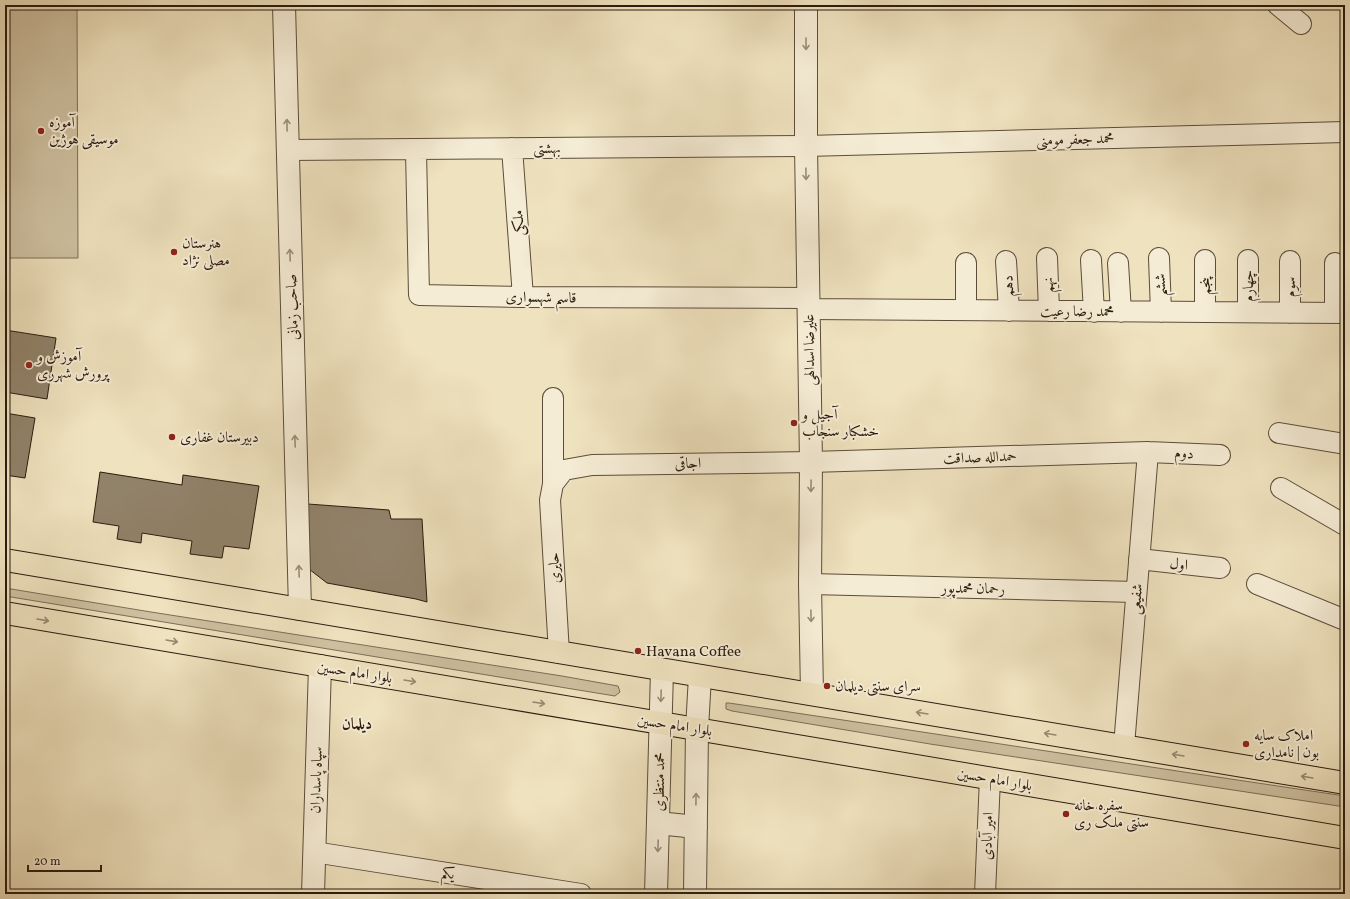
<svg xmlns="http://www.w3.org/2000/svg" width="1350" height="899" font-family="Vollkorn,Amiri,serif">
<rect width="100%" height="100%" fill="#efe2be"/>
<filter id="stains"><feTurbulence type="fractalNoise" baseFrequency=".005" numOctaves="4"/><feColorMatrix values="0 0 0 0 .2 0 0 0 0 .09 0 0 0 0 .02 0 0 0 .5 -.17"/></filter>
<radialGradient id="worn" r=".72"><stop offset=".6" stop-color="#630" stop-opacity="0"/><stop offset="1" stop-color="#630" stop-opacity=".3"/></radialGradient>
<path fill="#cec0a0" stroke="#7c6e57" d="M 5,5 L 77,5 L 78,258 L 5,258 Z
M 5,588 L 151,612 L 562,676 L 618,686 L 620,692 L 615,696 L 5,596 Z
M 726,703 L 729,703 C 934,733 1139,766 1345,796 L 1345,807 L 930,744 L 732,711 L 726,709 Z"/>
<path fill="#91826a" stroke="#2b1b0e" d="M 5,330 L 56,338 L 47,399 L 5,392 Z
M 5,413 L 35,418 L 25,478 L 5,475 Z
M 100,472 L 182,485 L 183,475 L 259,486 L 249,549 L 224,546 L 222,558 L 190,554 L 192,541 L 142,533 L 141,543 L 117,539 L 119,526 L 93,522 Z
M 308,504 L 389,510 L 391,519 L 422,519 L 427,602 L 416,599 L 327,583 L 309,569 Z"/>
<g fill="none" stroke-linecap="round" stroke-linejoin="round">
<g stroke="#5c4d3a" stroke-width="22">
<path id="minor" d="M 1278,5 L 1301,24
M 512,148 L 523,297
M 288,150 L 806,146 L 1345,132
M 416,150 L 419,295 L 523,297 L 808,298
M 1047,258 L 1049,311
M 1159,258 L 1161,312
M 1091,260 L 1094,312
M 1248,260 L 1248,312
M 1006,261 L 1009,311
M 1118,263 L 1121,312
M 808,309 L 1345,313
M 966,310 L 966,263
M 1205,312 L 1205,260
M 1290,313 L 1290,261
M 1335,313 L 1335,263
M 553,398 L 553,484
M 1279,433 L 1345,444
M 1281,488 L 1345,525
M 1139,559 L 1220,568
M 810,584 L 1136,592
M 1257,584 L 1345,620
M 559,653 L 550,500 L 553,484 L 564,470 L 592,465 L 811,462 L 1148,452 L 1220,455
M 1124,746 L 1148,452
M 314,852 L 581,894
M 985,894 L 990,778"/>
</g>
<g stroke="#5c4d3a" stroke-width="24">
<path id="tertiary" d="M 284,5 L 300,609
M 806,5 L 806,146 L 811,462 L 810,584 L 812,694
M 658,823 L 696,827
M 313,894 L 320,666
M 656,894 L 662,670
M 695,894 L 697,729 L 700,676"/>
</g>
<g stroke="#2b1b0e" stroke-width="24">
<path id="primary" d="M 5,560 L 1345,783
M 5,613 L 1345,838"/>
</g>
<use href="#minor" stroke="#f5ecd5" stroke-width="20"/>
<use href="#tertiary" stroke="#f5ecd5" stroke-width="22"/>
<use href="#primary" stroke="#efe2be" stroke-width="22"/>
</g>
<defs><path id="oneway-shaft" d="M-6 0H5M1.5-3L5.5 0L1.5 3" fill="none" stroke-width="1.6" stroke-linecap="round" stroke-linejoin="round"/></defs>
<g stroke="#9a8e7b">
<use href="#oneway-shaft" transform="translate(806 44) rotate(90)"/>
<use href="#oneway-shaft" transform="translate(287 125) rotate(-91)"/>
<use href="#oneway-shaft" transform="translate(806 174) rotate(89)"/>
<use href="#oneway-shaft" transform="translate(290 255) rotate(-92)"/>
<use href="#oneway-shaft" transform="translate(295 441) rotate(-92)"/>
<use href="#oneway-shaft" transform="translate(811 486) rotate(91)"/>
<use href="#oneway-shaft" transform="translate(299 571) rotate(-92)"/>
<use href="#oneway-shaft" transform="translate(811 616) rotate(89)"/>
<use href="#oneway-shaft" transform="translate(661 696) rotate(92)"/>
<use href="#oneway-shaft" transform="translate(696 799) rotate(-89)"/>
<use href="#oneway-shaft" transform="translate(658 846) rotate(92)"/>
</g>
<g stroke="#97886f">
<use href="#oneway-shaft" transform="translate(43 620) rotate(10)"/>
<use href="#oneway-shaft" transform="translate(172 641) rotate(10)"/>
<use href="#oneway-shaft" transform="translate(410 681) rotate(9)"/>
<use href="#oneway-shaft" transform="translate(539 703) rotate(9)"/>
<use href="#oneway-shaft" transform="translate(922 713) rotate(-171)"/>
<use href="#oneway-shaft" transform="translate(1050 734) rotate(-171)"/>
<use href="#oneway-shaft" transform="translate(1178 755) rotate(-171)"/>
<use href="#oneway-shaft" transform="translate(1307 777) rotate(-171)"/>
</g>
<g fill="#8f2418" stroke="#f5ecd5" stroke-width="1.5">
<circle cx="41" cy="131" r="4"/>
<circle cx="174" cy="252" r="4"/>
<circle cx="29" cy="365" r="4"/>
<circle cx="794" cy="423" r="4"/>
<circle cx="172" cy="437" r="4"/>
<circle cx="638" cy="651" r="4"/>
<circle cx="827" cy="686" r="4"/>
<circle cx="1246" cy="744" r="4"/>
<circle cx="1066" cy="814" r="4"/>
</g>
<g text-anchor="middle" stroke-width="4" stroke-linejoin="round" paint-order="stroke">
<g font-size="15" fill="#2b1b0e" stroke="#f5ecd5" text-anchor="start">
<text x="49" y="127">آموزه<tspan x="49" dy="17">موسیقی هوژین</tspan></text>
<text x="182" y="248">هنرستان<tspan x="182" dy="17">مصلی نژاد</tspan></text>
<text x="37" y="361">آموزش و<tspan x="37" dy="17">پرورش شهرری</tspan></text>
<text x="802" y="419">آجیل و<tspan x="802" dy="17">خشکبار سنجاب</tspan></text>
<text x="180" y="442">دبیرستان غفاری</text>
<text x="646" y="656">Havana Coffee</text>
<text x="835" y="691">سرای سنتی دیلمان</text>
<text x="1254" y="740">املاک سایه<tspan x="1254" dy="17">بون | نامداری</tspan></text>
<text x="1074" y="810">سفره خانه<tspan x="1074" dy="17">سنتی ملک ری</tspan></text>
</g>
<g font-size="15" fill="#2b1b0e" stroke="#f5ecd5">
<text transform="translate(1075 139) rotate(-2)" y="5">محمد جعفر مومنی</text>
<text x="547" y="153">بهشتی</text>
<text transform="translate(518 223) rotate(-94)" y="5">ملکی</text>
<text transform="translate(1048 285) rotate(-92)" y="5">نهم</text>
<text transform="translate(1160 285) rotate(-92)" y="5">ششم</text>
<text transform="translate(1008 286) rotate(-93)" y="5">دهم</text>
<text transform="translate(1205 286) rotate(-90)" y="5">پنجم</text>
<text transform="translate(1248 286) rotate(-91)" y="5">چهارم</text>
<text transform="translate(1290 287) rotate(-90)" y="5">سوم</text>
<text transform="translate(541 297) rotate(1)" y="5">قاسم شهسواری</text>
<text transform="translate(292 307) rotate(-92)" y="5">صاحب زمانی</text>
<text x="1077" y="316">محمد رضا رعیت</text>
<text transform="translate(809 350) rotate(-91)" y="5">علیرضا اسدالهی</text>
<text transform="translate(1184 453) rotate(3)" y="5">دوم</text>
<text transform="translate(980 457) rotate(-2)" y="5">حمدالله صداقت</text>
<text transform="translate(688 463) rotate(-1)" y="5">اجاقی</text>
<text transform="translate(1179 564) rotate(6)" y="5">اول</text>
<text transform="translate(554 568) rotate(-93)" y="5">حایری</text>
<text transform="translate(973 588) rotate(1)" y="5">رحمان محمدپور</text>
<text transform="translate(1136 599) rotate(-85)" y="5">شفیعی</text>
<text transform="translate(355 672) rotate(9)" y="5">بلوار امام حسین</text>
<text transform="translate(675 725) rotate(9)" y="5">بلوار امام حسین</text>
<text transform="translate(995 779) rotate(10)" y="5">بلوار امام حسین</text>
<text transform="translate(316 780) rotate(-88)" y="5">سپاه پاسداران</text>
<text transform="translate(659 782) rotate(-89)" y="5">محمد منتظری</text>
<text transform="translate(987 836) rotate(-88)" y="5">امیر آبادی</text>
<text transform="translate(448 873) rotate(9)" y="5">یکم</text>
</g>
<g font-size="16" font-weight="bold" fill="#2b1b0e" stroke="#f5ecd5">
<text x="357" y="729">دیلمان</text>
</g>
</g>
<rect width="1350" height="899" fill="none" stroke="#efe2be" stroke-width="20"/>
<rect x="6" y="6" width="1338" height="887" fill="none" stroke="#2b1b0e" stroke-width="2"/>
<rect x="10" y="10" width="1330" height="879" fill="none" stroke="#2b1b0e"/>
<path d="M28 865v6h73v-6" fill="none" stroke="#2b1b0e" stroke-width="2"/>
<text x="34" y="865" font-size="12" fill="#2b1b0e" stroke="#f5ecd5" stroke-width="3" paint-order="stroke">20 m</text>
<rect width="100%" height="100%" filter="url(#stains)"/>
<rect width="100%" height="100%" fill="url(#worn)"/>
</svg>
